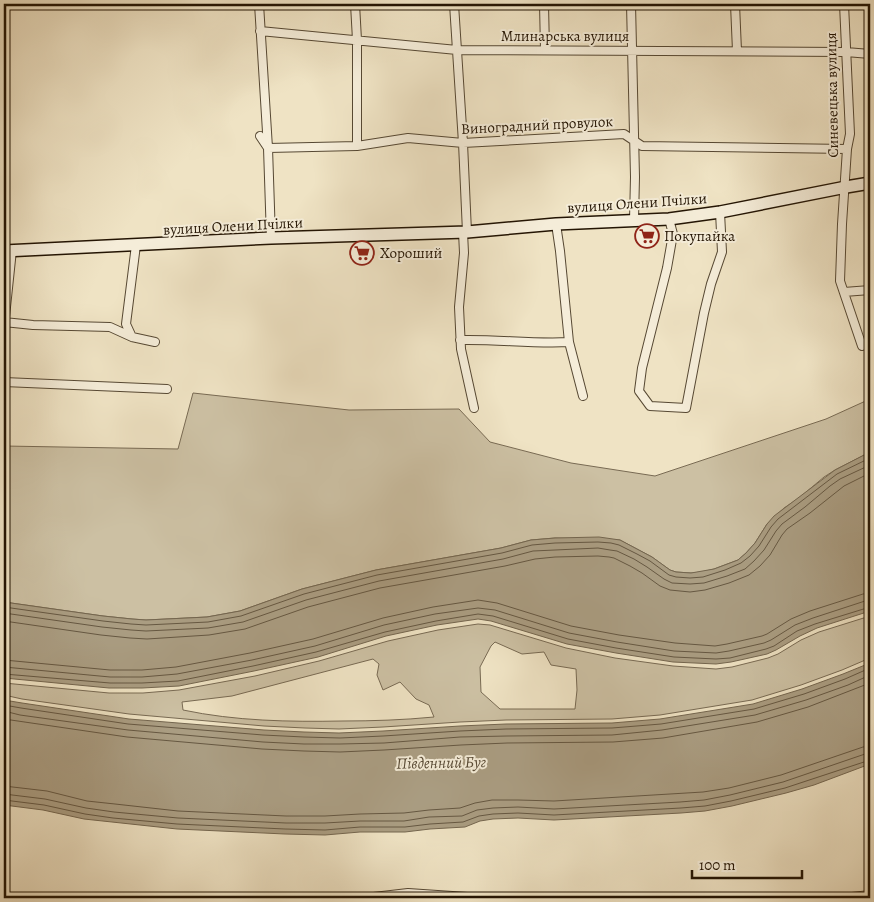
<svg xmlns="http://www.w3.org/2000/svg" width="874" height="902" font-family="Alegreya,serif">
<rect width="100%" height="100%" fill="#efe3c4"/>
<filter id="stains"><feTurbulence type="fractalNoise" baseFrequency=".004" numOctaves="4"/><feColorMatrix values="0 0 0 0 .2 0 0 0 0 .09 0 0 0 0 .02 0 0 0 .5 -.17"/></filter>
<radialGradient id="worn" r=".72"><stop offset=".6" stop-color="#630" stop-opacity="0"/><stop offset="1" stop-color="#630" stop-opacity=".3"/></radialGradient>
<path fill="#ccc0a3" stroke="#786a53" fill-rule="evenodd" d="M 193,393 L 349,410 L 459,409 L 490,442 L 571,463 L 655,476 L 826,419 L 870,399 L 870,452 L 835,470 L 824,477 L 799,498 L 784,508 L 767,524 L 755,543 L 746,553 L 738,560 L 714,569 L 702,572 L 691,573 L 676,572 L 670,570 L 652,557 L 620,540 L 555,538 L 531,540 L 501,548 L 376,570 L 302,589 L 240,611 L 207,617 L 146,620 L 132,619 L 103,616 L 4,602 L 4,446 L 178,449 Z
M 870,616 L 870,658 L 842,670 L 801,685 L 752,700 L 660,715 L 612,719 L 506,720 L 460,722 L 383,727 L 339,729 L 305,728 L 264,726 L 129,714 L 22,699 L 4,695 L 4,683 L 109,693 L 143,693 L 179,690 L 255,676 L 319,661 L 388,641 L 438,630 L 478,624 L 490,625 L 566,648 L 615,658 L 673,666 L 716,669 L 732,667 L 768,658 L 778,654 L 801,640 L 819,632 ZM 495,642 L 522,654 L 544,652 L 551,665 L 576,669 L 577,690 L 575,709 L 500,709 L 481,692 L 480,667 L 491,646 ZM 373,659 L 379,664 L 377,675 L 383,690 L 400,682 L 416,699 L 429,705 L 434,717 C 403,720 373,721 342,721 C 289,722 235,721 183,710 L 182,702 L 232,696 Z"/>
<path fill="#aa9d82" stroke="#74664f" d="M 870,452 L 870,611 L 817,628 L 800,636 L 776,650 L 767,654 L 731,662 L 716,664 L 673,662 L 616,653 L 567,644 L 491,621 L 478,619 L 437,625 L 386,636 L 318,657 L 254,671 L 179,686 L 142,688 L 109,688 L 4,678 L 4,602 L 103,616 L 132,619 L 146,620 L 207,617 L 240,611 L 302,589 L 376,570 L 501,548 L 531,540 L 555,538 L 599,537 L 620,540 L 652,557 L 670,570 L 676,572 L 691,573 L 714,569 L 738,560 L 746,553 L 755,543 L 767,524 L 774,516 L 835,470 Z
M 870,663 L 870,764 L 814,785 L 786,793 L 732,806 L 705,811 L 681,813 L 554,820 L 518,818 L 493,819 L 480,821 L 465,827 L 430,829 L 405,832 L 360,832 L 325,835 L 285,834 L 177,829 L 84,819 L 43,810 L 4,805 L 4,700 L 22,703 L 129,719 L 264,730 L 304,732 L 339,733 L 383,731 L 460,726 L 506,724 L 612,723 L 660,719 L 753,704 L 802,689 L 843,674 Z"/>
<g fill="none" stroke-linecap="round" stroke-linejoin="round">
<path stroke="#665842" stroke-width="1" d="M 4,607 L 103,621 L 131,624 L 146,625 L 208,622 L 241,616 L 304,594 L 377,575 L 502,553 L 532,545 L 555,543 L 598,542 L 611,543 L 619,545 L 637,554 L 650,561 L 669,575 L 676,577 L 690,578 L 703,577 L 725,570 L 741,563 L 750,556 L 759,546 L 771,527 L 778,519 L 837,474 L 870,458
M 4,613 L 102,627 L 131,630 L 146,631 L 208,628 L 243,622 L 306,600 L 379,581 L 503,559 L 533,551 L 555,550 L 598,548 L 610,550 L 617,551 L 634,559 L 647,567 L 664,579 L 672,583 L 690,584 L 704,583 L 727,576 L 745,569 L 754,561 L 764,550 L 776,531 L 782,524 L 805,507 L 830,486 L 840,479 L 870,465
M 4,621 L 101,635 L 130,638 L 147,639 L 209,635 L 245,629 L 308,607 L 380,588 L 505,566 L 535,559 L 555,557 L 598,556 L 609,557 L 614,558 L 630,566 L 642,573 L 660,586 L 670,590 L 690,592 L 705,590 L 729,583 L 749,575 L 760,566 L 770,555 L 782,535 L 787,529 L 810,513 L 844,486 L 870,473
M 4,660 L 110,670 L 142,670 L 176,667 L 250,653 L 313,639 L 383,618 L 433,607 L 478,600 L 497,603 L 571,626 L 619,635 L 675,643 L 715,646 L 727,644 L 762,636 L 767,634 L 791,619 L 810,611 L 863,594 L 870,593
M 4,667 L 110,677 L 142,677 L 177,674 L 252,660 L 315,646 L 384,625 L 435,614 L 478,608 L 495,610 L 569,633 L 617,642 L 674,651 L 716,653 L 729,651 L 764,643 L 771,640 L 795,625 L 813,618 L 865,601 L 870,600
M 4,674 L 110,683 L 142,683 L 178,681 L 253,666 L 316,652 L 385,632 L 436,621 L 478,614 L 493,616 L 568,639 L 616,648 L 674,657 L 716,659 L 730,658 L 766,649 L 774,646 L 797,631 L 815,624 L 870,607
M 4,705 L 21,708 L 128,724 L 263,735 L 304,737 L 340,738 L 383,736 L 460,731 L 506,729 L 612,728 L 661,724 L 754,709 L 804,694 L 845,679 L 870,668
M 4,711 L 20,715 L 128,730 L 263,742 L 304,744 L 340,744 L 384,743 L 460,737 L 507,736 L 612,735 L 662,730 L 755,715 L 806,700 L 848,685 L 870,675
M 4,719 L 127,737 L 262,749 L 304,751 L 340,752 L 384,750 L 461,745 L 507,743 L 613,742 L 663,738 L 757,722 L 808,707 L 870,683
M 4,786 L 47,791 L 87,801 L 115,804 L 178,811 L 286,816 L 325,816 L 360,814 L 404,813 L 429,810 L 460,808 L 475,803 L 492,800 L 518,800 L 554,801 L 703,792 L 729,788 L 781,775 L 863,747 L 870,746
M 4,794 L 45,799 L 86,808 L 114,812 L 178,818 L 286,823 L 325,823 L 360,821 L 404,821 L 429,817 L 462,816 L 477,810 L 493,808 L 518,807 L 554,809 L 680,802 L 704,800 L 730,795 L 783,782 L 865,754 L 870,754
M 4,800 L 44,805 L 85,814 L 113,818 L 177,824 L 285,829 L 325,830 L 360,827 L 405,827 L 430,824 L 463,822 L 479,816 L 493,814 L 518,813 L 554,815 L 681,808 L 705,806 L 731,801 L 785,788 L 870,760"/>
<g stroke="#564833" stroke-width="10">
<path id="street" d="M 194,4 L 259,5
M 259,4 L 268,148 L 271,238
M 355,4 L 357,40 L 357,146
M 454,4 L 463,143 L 467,232
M 544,4 L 545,50
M 631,4 L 635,177 L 634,220
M 735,4 L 737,51
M 844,4 L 850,134 L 847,149 L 842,224 L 840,281 L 862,346
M 260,31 L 457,50 L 846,52 L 870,54
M 260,136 L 268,148 L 357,146 L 408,138 L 463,143 L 624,134 L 642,146 L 847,149
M 669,219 L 673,234 L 667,268 L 642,368 L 639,391 L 650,406 L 686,408 L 704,313 L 711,284 L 722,252 L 720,212
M 556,224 L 560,251 L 569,342 L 583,396
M 463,232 L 464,253 L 459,307 L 461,349 L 474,408
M 844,292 L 870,290
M 4,322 L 33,325 L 110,327 L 132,337 L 155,342
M 4,326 L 12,250
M 132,337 L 126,324 L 136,245
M 460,340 C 497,339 533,344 569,342
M 4,382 L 167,389
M 365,898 L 408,893 L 482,898
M 843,898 L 870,895"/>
</g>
<g stroke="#231403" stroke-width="14">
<path id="secondary" d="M 4,251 L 271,238 L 467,232 L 556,224 L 669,219 L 720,212 L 846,187 L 870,183"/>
</g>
<use href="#street" stroke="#f5edd9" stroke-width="8"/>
<use href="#secondary" stroke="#f5edd9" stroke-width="11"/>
</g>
<defs>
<g id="supermarket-ring" transform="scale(1.25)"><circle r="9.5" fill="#f5edd9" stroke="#8f2418" stroke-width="1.5"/><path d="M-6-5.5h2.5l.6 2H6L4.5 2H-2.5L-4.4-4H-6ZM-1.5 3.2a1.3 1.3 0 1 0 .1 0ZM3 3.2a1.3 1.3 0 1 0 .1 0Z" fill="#8f2418"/></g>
</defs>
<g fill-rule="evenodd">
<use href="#supermarket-ring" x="647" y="236"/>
<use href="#supermarket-ring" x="362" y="253"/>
</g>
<g text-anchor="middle" stroke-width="4" stroke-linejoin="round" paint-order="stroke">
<g font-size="15" fill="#231403" stroke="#f5edd9">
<text x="565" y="41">Млинарська вулиця</text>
<text transform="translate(832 95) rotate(-91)" y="5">Синевецька вулиця</text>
<text transform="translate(537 125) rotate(-3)" y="5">Виноградний провулок</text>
<text transform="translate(637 203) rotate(-4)" y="5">вулиця Олени Пчілки</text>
<text transform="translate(233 226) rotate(-3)" y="5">вулиця Олени Пчілки</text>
</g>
<g font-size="15" fill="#231403" stroke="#f5edd9" text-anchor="start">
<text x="664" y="241">Покупайка</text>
<text x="380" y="258">Хороший</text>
</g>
<g font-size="16" font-style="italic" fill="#594b36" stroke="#f5edd9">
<text transform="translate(441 762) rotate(-1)" y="6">Південний Буг</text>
</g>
</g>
<rect width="874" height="902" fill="none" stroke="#efe3c4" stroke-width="20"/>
<rect x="5" y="5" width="864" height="892" fill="none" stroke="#231403" stroke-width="2.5"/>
<rect x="10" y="10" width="854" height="882" fill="none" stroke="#231403"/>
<path d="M692 870v8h110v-8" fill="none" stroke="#231403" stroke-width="2.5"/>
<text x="699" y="870" font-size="15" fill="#231403" stroke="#f5edd9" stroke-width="4" paint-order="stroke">100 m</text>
<rect width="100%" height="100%" filter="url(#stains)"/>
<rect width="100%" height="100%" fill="url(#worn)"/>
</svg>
